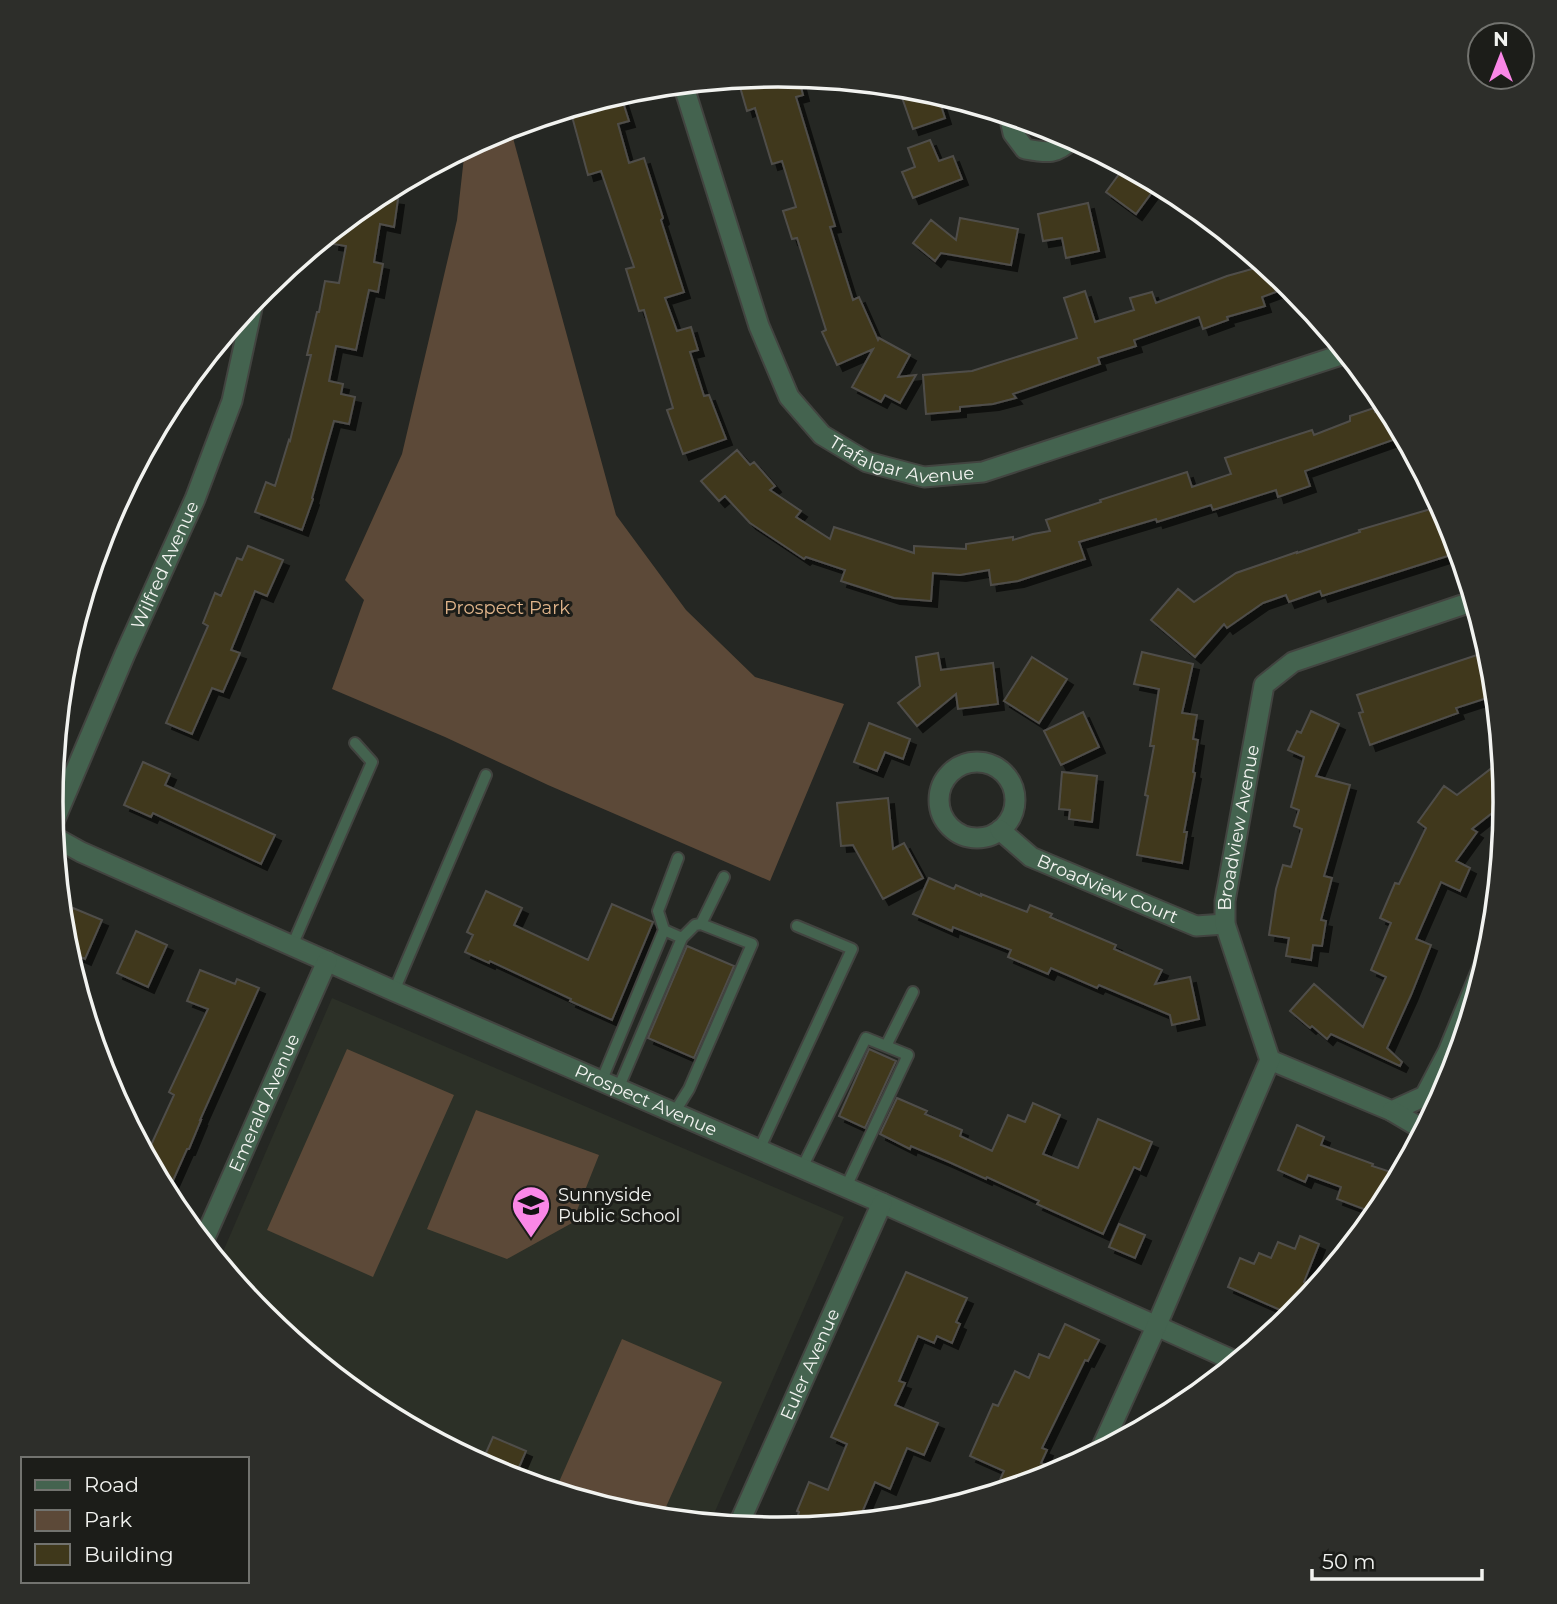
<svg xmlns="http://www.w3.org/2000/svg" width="1557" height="1604" font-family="Montserrat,sans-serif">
<defs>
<filter id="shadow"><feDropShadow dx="6" dy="6" stdDeviation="0" flood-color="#0009"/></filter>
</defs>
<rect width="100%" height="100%" fill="#252723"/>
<path fill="#2c3027" d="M 332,998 L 844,1217 L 710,1523 L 636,1516 L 500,1474 L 374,1407 L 264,1316 L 219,1261 Z"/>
<path fill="#5c4938" d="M 510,127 L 616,515 L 686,610 L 755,677 L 844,704 L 770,881 L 548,785 L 445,737 L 332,689 L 364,600 L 345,580 L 402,454 L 457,220 L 465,148 L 500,130 Z
M 347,1049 L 454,1095 L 373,1277 L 267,1230 Z
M 476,1110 L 599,1155 L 572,1223 L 507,1259 L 427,1229 Z
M 622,1339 L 722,1382 L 661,1518 L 636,1516 L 555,1491 Z"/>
<path fill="#3f381b" stroke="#504e4a" stroke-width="2" filter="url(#shadow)" d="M 779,74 L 798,76 L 803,95 L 796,97 L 835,226 L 830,227 L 853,300 L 859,297 L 878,340 L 879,338 L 910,355 L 898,377 L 916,375 L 900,403 L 885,395 L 881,402 L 852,387 L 873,349 L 837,365 L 822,332 L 826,330 L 797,238 L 792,239 L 783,211 L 796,207 L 782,161 L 772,164 L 755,108 L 747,111 L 738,80 L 749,77 Z
M 898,86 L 921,88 L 937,93 L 945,118 L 913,129 Z
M 620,93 L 629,121 L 618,124 L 629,163 L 644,158 L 663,218 L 661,220 L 684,292 L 665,298 L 677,331 L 691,327 L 698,350 L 690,352 L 704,396 L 709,395 L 726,439 L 683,454 L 667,410 L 673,408 L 644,310 L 639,311 L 626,269 L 634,267 L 601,171 L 588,175 L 570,109 Z
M 930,140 L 939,161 L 953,156 L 962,179 L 913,198 L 902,172 L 915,167 L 908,148 Z
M 1125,166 L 1158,184 L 1136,214 L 1106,192 Z
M 376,196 L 398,199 L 394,227 L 380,224 L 374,262 L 383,264 L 378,292 L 369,290 L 356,350 L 336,346 L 329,381 L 343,384 L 341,394 L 355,397 L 349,424 L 334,421 L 312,498 L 313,499 L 302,530 L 255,512 L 266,482 L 275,486 L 289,440 L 290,441 L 311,355 L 307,355 L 317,312 L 319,312 L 325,281 L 339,283 L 346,246 L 333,244 L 335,229 Z
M 1088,203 L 1099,251 L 1066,258 L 1062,238 L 1043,241 L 1038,214 Z
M 960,218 L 1018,229 L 1011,265 L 941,253 L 935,261 L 913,243 L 931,220 L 956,240 Z
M 1266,265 L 1269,268 L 1276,292 L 1262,297 L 1265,306 L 1227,317 L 1228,320 L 1203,329 L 1199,317 L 1134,340 L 1136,346 L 1098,358 L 1100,364 L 1013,394 L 1016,398 L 993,404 L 960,407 L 960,411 L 926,414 L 923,375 L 972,371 L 1077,338 L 1064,298 L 1085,291 L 1095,322 L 1134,310 L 1130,298 L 1152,292 L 1156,303 L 1227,276 Z
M 1374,408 L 1375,412 L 1389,408 L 1404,436 L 1305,471 L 1310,486 L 1278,497 L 1276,490 L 1213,510 L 1211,505 L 1157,522 L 1156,519 L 1079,542 L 1085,559 L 1018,581 L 991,585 L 989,570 L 960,575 L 933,573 L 931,601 L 894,598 L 841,581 L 845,570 L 806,557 L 804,559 L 750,523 L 725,496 L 719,501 L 701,481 L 737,450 L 750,465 L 754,462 L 775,486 L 770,490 L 801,511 L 796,517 L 830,539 L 834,527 L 914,553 L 914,546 L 966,549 L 966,544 L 1013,537 L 1013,540 L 1033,534 L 1050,531 L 1046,520 L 1101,502 L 1100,500 L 1187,472 L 1192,487 L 1231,474 L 1225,458 L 1312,430 L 1314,435 L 1350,421 L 1350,416 Z
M 1441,506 L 1451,524 L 1460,552 L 1322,596 L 1320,591 L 1289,602 L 1286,595 L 1263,603 L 1227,628 L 1224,624 L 1195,657 L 1151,620 L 1178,589 L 1194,602 L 1236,573 L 1297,552 L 1297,553 L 1360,532 L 1359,530 Z
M 248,546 L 283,560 L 267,596 L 255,591 L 231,650 L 240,653 L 223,692 L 212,688 L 192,734 L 166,723 L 208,626 L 203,623 L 215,593 L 221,596 L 237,558 L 242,560 Z
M 1489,651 L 1492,660 L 1496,695 L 1456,708 L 1458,713 L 1370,745 L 1359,713 L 1363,712 L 1357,695 Z
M 1142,652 L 1193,664 L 1182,713 L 1197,715 L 1193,739 L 1198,740 L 1193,772 L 1195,773 L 1184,832 L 1187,832 L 1182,863 L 1137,855 L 1148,796 L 1145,795 L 1154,746 L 1150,746 L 1159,689 L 1134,684 Z
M 938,653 L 941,670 L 993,663 L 998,704 L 958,709 L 956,694 L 917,726 L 898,703 L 920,686 L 916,657 Z
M 1032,657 L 1067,679 L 1039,723 L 1004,701 Z
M 1311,711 L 1339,724 L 1316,776 L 1350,785 L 1324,876 L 1332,878 L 1321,920 L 1326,921 L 1322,946 L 1313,945 L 1311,960 L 1286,956 L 1289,938 L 1269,935 L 1276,889 L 1283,865 L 1291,867 L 1302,829 L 1294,826 L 1299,810 L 1291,807 L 1304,757 L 1288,750 L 1297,731 L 1301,733 Z
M 1083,712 L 1099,747 L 1061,765 L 1044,731 Z
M 869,723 L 910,739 L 903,759 L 885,752 L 877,771 L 854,762 Z
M 1502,760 L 1506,802 L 1472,829 L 1477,832 L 1456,861 L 1470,868 L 1460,891 L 1441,882 L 1416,939 L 1431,945 L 1411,995 L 1387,1048 L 1402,1062 L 1400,1066 L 1331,1034 L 1327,1039 L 1312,1026 L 1310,1028 L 1290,1011 L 1314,984 L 1363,1027 L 1386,977 L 1371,970 L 1391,923 L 1380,918 L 1395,883 L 1399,884 L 1426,828 L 1418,822 L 1444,786 L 1457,795 Z
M 143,762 L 170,774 L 165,785 L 275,835 L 261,864 L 153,813 L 151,817 L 124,805 Z
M 1062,772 L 1097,776 L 1092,822 L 1069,819 L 1070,810 L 1059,809 Z
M 888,798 L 893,849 L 904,843 L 923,878 L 883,899 L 853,845 L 841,846 L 837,803 Z
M 929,878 L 954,889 L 956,885 L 981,896 L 981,894 L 1027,912 L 1030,905 L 1052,914 L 1050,917 L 1116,945 L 1114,949 L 1162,970 L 1155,984 L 1190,977 L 1199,1019 L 1172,1025 L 1170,1015 L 1099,985 L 1097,988 L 1051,968 L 1048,974 L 1008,957 L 1011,950 L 953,927 L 952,931 L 913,914 Z
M 486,891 L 522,908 L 514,925 L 588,960 L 612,904 L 653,922 L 612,1020 L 570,1001 L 571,999 L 490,961 L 489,963 L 465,952 L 473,935 L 467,932 Z
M 73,908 L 102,920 L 85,959 L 67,951 L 65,944 L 63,931 Z
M 136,931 L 167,945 L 148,987 L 117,973 Z
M 687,946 L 734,966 L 694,1058 L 648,1038 Z
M 200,970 L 235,984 L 237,979 L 259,988 L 200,1120 L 201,1120 L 189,1149 L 187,1149 L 167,1194 L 146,1156 L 174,1095 L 169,1092 L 208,1009 L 187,1001 Z
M 869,1049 L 896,1061 L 865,1128 L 839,1116 Z
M 897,1098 L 927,1111 L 925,1114 L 962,1130 L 960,1136 L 992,1151 L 1008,1115 L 1025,1122 L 1033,1103 L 1060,1115 L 1043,1154 L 1078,1168 L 1098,1119 L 1152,1142 L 1140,1170 L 1134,1167 L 1103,1234 L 1037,1204 L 1039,1201 L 987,1177 L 986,1179 L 949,1162 L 911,1146 L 910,1149 L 880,1134 Z
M 1297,1125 L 1324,1137 L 1321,1145 L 1373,1164 L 1372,1166 L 1400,1175 L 1383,1207 L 1377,1214 L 1337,1199 L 1341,1187 L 1308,1175 L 1305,1182 L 1278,1170 Z
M 1119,1224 L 1145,1235 L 1135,1258 L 1109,1247 Z
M 1300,1236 L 1319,1244 L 1304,1282 L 1317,1288 L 1294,1316 L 1228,1287 L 1240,1258 L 1254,1264 L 1259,1253 L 1271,1258 L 1278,1242 L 1295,1249 Z
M 906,1272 L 967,1298 L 956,1322 L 960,1324 L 952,1343 L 937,1336 L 934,1343 L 918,1336 L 899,1381 L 905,1383 L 895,1405 L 938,1423 L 924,1455 L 907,1448 L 890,1489 L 875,1482 L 858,1522 L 793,1528 L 799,1512 L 797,1511 L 809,1482 L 828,1490 L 847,1444 L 831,1437 Z
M 1065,1324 L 1099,1340 L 1088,1361 L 1085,1360 L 1042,1448 L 1047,1450 L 1041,1463 L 1048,1466 L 1043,1479 L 994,1493 L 1004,1471 L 970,1456 L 993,1404 L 998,1406 L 1015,1371 L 1029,1378 L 1039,1354 L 1049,1358 Z
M 493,1437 L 526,1451 L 514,1479 L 500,1474 L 481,1464 Z"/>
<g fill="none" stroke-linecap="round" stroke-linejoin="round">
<g stroke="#424440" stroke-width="14">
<path id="service" d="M 701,924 L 724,877
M 664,930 L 682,938 L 695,925 L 701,924 L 752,944 L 689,1089 L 674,1113
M 292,946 L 372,762 L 355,743
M 394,991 L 486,775
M 886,1046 L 913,992
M 601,1082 L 664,930 L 658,911 L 678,858
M 618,1089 L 682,938
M 759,1150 L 852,949 L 797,926
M 802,1168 L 866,1038 L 908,1055 L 846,1187"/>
</g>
<g stroke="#424440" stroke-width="23">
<g id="minor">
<path id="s1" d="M 683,84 L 759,326 L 789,397 L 822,435 L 867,462 L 924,477 L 983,472 L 1347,353"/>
<path d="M 1009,115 L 1013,133 L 1025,149 C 1047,153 1056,155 1073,138"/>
<circle cx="977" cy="800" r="38"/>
<path id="s2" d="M 53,824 L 125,654 L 195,499 L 232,401 L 254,299"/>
<path id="s3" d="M 1000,830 L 1031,857 L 1196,926 L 1225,924"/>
<path id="s4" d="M 54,837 L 81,852 L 394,991 L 882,1203 L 1237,1362"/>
<path d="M 1270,1060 L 1392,1111 L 1425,1096 L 1448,1052 L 1492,945"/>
<path d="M 1392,1111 L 1424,1130"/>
<path id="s5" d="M 203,1242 L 327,961"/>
<path id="s6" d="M 1100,1451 L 1156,1327 L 1270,1060 L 1225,924 L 1225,901 L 1264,685 L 1293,662 L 1474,601"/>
<path id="s7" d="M 738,1526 L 882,1203"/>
</g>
</g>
<use href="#service" stroke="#44634f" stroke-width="10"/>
<use href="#minor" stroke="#44634f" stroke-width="19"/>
</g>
<defs>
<g id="school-pin" transform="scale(2.0125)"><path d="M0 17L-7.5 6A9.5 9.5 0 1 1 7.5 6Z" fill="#fa87e7" stroke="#1c1d19"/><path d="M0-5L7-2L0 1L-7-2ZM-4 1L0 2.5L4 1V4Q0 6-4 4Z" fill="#111"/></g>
</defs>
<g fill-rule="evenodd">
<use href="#school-pin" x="531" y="1205"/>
</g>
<g text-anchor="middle" stroke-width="6" stroke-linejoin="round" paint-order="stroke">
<g font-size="18" fill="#f2f3f0" stroke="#1c1d19">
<text dy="6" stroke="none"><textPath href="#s1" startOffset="467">Trafalgar Avenue</textPath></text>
<text dy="6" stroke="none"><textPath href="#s2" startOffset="282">Wilfred Avenue</textPath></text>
<text dy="6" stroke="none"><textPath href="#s6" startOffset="667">Broadview Avenue</textPath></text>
<text dy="6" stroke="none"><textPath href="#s3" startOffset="124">Broadview Court</textPath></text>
<text dy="6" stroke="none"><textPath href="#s4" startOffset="648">Prospect Avenue</textPath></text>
<text dy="6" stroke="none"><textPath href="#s5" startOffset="152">Emerald Avenue</textPath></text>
<text dy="6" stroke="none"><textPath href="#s7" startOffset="177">Euler Avenue</textPath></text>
</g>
<g font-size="18" fill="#e1b58b" stroke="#1c1d19">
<text x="507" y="614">Prospect Park</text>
</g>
<g font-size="18" fill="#f2f3f0" stroke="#1c1d19" text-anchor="start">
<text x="558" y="1201">Sunnyside<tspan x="558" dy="21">Public School</tspan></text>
</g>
</g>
<path d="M0 0H1557V1604H0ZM63 802a715 715 0 1 1 1430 0a715 715 0 1 1-1430 0Z" fill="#2d2e2a" fill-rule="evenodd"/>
<path fill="none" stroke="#f2f3f0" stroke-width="3.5" d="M63 802a715 715 0 1 1 1430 0a715 715 0 1 1-1430 0Z"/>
<rect x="21" y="1457" width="228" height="126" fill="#1c1d19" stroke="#72736f" stroke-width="2"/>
<rect x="35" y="1480" width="35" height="10" fill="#44634f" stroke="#72736f" stroke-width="2"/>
<text x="84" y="1492" font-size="21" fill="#f2f3f0">Road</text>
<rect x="35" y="1510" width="35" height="21" fill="#5c4938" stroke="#72736f" stroke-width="2"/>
<text x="84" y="1527" font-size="21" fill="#f2f3f0">Park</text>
<rect x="35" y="1544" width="35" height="21" fill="#3f381b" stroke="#72736f" stroke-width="2"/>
<text x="84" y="1562" font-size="21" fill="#f2f3f0">Building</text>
<g transform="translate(1501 56)"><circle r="33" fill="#1c1d19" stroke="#72736f" stroke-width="2"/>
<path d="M0-5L12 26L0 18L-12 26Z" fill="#fa87e7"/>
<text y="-10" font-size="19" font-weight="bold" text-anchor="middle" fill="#f2f3f0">N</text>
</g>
<path d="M1312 1569v10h170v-10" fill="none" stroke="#f2f3f0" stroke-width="3.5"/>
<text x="1322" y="1569" font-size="21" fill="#f2f3f0" stroke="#1c1d19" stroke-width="5" paint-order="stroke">50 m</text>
</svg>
